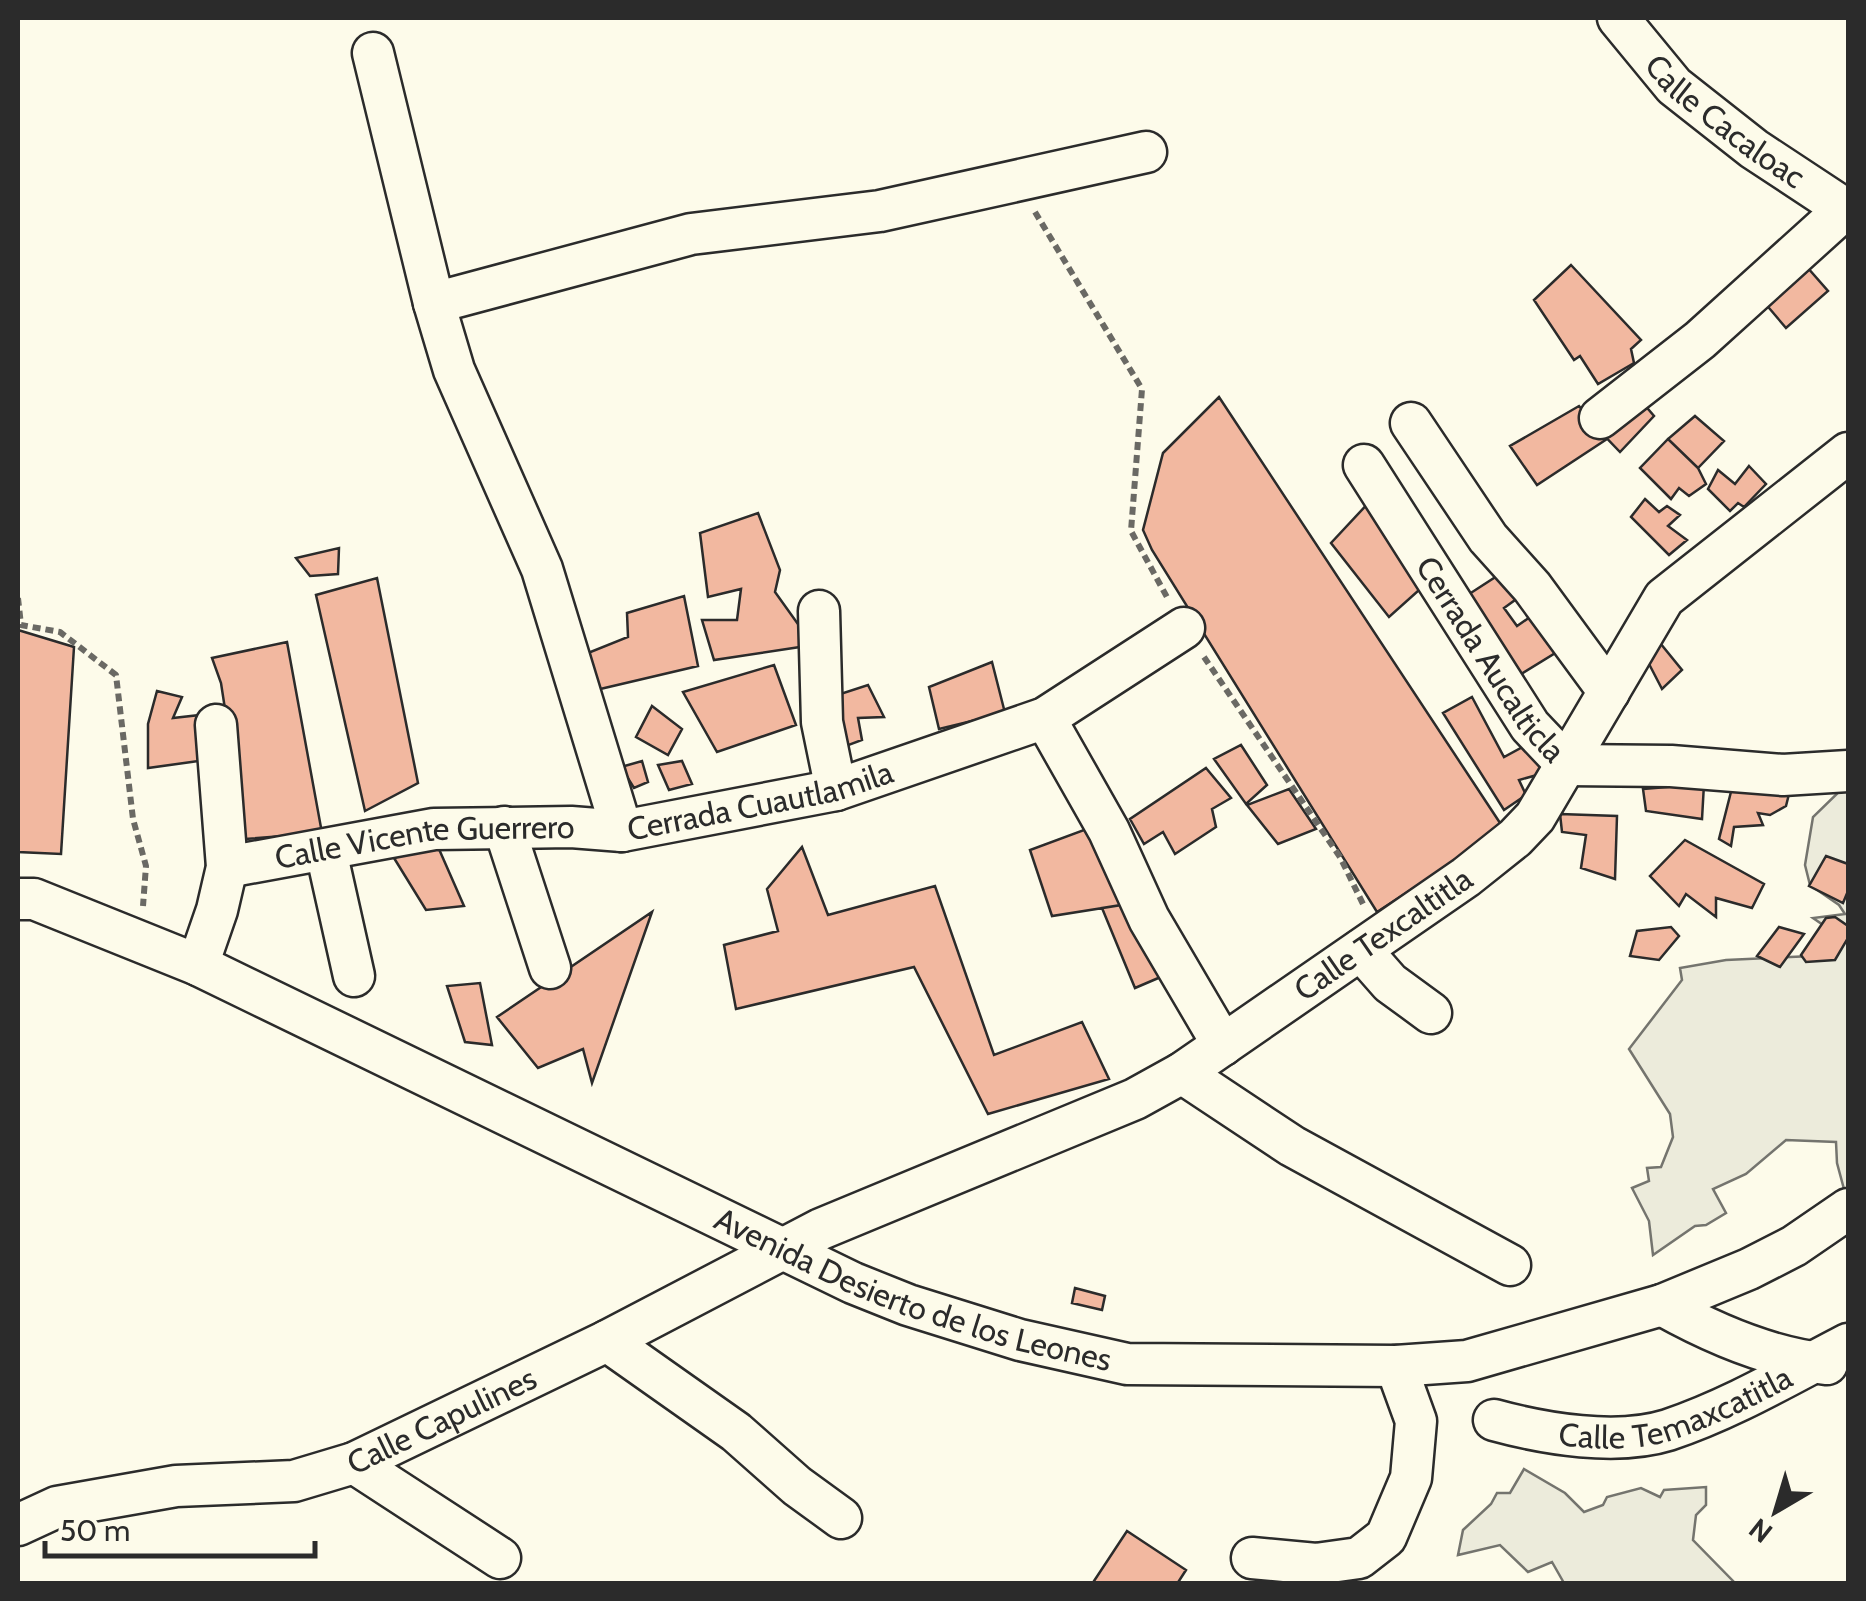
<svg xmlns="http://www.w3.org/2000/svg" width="1866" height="1601" font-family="Cabin,sans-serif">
<rect width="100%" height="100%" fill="#fdfbea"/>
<path fill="#ecebdb" stroke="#74746e" stroke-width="2.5" d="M 1848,783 L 1848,1204 L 1837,1163 L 1836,1142 L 1786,1140 L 1746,1174 L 1713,1189 L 1726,1213 L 1706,1225 L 1695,1226 L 1653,1255 L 1649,1221 L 1632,1188 L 1649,1181 L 1647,1168 L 1661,1167 L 1673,1137 L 1670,1114 L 1629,1049 L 1682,980 L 1680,968 L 1726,960 L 1813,956 L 1826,927 L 1813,918 L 1845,914 L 1839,905 L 1810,885 L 1805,865 L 1813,817 Z
M 1524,1469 L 1565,1493 L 1584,1512 L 1603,1505 L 1607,1497 L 1641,1488 L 1660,1497 L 1664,1490 L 1706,1487 L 1706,1505 L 1696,1515 L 1693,1540 L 1735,1583 L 1564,1583 L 1552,1562 L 1528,1572 L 1500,1545 L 1458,1555 L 1463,1530 L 1491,1504 L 1497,1493 L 1510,1493 Z"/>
<path fill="#f2b8a0" stroke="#2b2b2b" stroke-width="2.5" d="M 1800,259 L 1828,291 L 1786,328 L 1758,295 Z
M 1571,265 L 1641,340 L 1631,349 L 1634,363 L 1598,384 L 1580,356 L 1574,360 L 1534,300 Z
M 1637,396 L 1654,416 L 1620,452 L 1597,428 Z
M 1219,397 L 1504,829 L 1377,912 L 1152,550 L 1143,530 L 1163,453 Z
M 1579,406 L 1607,439 L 1537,485 L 1510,446 Z
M 1695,416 L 1724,441 L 1698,468 L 1668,439 Z
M 1668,439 L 1698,468 L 1706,484 L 1689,496 L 1679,488 L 1671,499 L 1640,468 Z
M 1749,466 L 1766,484 L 1744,507 L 1738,503 L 1730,511 L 1708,489 L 1718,470 L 1735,484 Z
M 1373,498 L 1428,582 L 1389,617 L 1331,543 Z
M 1645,499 L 1659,512 L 1667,506 L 1680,515 L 1668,526 L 1687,540 L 1669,555 L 1631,517 Z
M 758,513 L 780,570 L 775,592 L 813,645 L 714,660 L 702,620 L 737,620 L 741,589 L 708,597 L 700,533 Z
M 339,548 L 338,574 L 310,576 L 296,558 Z
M 1511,567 L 1529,590 L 1504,608 L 1517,626 L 1543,608 L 1565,647 L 1518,676 L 1463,598 Z
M 377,578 L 418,783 L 365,811 L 316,595 Z
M 684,596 L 698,666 L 596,690 L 583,655 L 628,637 L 627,613 Z
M 18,630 L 74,647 L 61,854 L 18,852 Z
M 1656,638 L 1682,670 L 1662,689 L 1648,662 Z
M 287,642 L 322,833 L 245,839 L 221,683 L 212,658 Z
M 992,662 L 1005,713 L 939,729 L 929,687 Z
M 774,665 L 796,725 L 717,752 L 683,692 Z
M 868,685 L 884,717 L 858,718 L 862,740 L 846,746 L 828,698 Z
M 157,691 L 182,697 L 173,718 L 209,714 L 213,759 L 148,768 L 148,724 Z
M 1472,697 L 1504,757 L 1530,743 L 1548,772 L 1519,780 L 1526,795 L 1504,810 L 1443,713 Z
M 652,706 L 682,729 L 668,755 L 636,737 Z
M 1241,745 L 1267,785 L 1246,804 L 1214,759 Z
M 642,761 L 648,782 L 634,788 L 621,767 Z
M 682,761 L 692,784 L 669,790 L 658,765 Z
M 1206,768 L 1231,798 L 1212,809 L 1216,827 L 1175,854 L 1163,832 L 1144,844 L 1130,819 Z
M 1734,780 L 1792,782 L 1786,806 L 1770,815 L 1758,813 L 1763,825 L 1734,827 L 1731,846 L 1719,839 Z
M 1704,784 L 1702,819 L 1646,811 L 1643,789 Z
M 1289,789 L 1316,829 L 1278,844 L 1247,805 Z
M 1560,814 L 1617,816 L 1615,879 L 1581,868 L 1586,835 L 1562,832 Z
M 1100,824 L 1128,904 L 1052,916 L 1030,850 Z
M 435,840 L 464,906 L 426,910 L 394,858 Z
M 1685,840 L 1764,884 L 1752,908 L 1716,898 L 1716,917 L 1686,894 L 1679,906 L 1650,876 Z
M 802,847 L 828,915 L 935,886 L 994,1055 L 1082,1022 L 1109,1079 L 988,1114 L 914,967 L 736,1009 L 724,945 L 778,931 L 767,889 Z
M 1826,856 L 1848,864 L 1848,891 L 1843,903 L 1809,886 Z
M 1128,904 L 1163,976 L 1135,988 L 1102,908 Z
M 652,912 L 592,1083 L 583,1049 L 538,1068 L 497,1017 Z
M 1835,917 L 1848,926 L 1848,938 L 1835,960 L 1806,962 L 1801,955 L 1826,918 Z
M 1671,927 L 1679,936 L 1659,960 L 1630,956 L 1637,931 Z
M 1779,927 L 1804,934 L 1780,967 L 1757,956 Z
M 480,983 L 492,1045 L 465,1042 L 447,986 Z
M 1075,1288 L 1105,1296 L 1102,1310 L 1072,1303 Z
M 1127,1531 L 1186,1570 L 1177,1584 L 1092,1584 Z"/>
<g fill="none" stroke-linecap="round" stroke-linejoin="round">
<g stroke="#2b2b2b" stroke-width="45">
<g id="minor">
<path id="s1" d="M 1618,18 L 1674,86 L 1754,149 L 1848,211"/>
<path d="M 373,53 L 434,303 L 454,370 L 542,569 L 622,831"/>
<path d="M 434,303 L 691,234 L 880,211 L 1146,152"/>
<path d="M 1600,418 L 1700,340 L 1846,208"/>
<path d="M 1411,423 L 1488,538 L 1532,587 L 1609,692"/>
<path id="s2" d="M 1364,465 L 1530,726 L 1567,765 L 1671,766 L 1783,775 L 1848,771"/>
<path d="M 819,611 L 822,722 L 836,790"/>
<path d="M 1045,718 L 1109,831 L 1149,919 L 1223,1045"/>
<path d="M 504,827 L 550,968"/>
<path d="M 326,851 L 354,976"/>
<path id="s3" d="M 227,867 L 434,829 L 571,827 L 622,831 L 836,790 L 1045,718 L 1184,628"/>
<path id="s4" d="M 18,899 L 34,899 L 198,965 L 853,1283 L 908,1305 L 1020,1340 L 1127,1364 L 1396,1366 L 1467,1361 L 1662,1305 L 1749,1269 L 1794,1246 L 1848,1209"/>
<path d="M 1361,950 L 1390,983 L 1431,1013"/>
<path d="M 198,965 L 217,910 L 227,867 L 216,725"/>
<path d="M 1182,1073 L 1292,1146 L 1510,1265"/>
<path d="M 1662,1305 C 1712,1333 1769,1358 1827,1364"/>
<path d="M 607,1341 L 736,1432 L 797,1486 L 841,1518"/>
<path id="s5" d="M 1494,1420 C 1545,1434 1617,1446 1668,1430 C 1731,1409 1790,1374 1848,1344"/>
<path d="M 354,1463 L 500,1558"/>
<path id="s6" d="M 18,1525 L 57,1507 L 176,1486 L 294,1481 L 354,1463 L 607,1341 L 821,1229 L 1135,1099 L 1182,1073 L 1466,877 L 1515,838 L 1535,817 L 1664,598 L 1848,453"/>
<path d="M 1252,1558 L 1316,1564 L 1359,1558 L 1386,1537 L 1411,1478 L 1416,1421 L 1396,1366"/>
</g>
</g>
<path stroke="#6a6964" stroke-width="6" stroke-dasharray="8 5" stroke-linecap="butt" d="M 1035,212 L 1142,389 L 1131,531 L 1168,599
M 18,598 L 21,625 L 60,632 L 116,675 L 133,819 L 146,866 L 143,906
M 1204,657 L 1340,857 L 1364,906"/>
<use href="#minor" stroke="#fdfbea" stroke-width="40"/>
</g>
<g text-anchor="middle" stroke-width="8" stroke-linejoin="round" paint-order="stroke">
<g font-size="32" fill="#2b2b2b" stroke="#fdfbea">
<text dy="11" stroke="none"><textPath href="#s1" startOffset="150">Calle Cacaloac</textPath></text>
<text dy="11" stroke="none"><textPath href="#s2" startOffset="232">Cerrada Aucalticla</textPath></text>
<text dy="11" stroke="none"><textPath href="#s3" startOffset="540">Cerrada Cuautlamila</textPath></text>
<text dy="11" stroke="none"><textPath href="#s3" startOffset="200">Calle Vicente Guerrero</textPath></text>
<text dy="11" stroke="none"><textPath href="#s6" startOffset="1505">Calle Texcaltitla</textPath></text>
<text dy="11" stroke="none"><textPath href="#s4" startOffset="980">Avenida Desierto de los Leones</textPath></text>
<text dy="11" stroke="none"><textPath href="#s5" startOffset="188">Calle Temaxcatitla</textPath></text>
<text dy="11" stroke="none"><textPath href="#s6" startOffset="442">Calle Capulines</textPath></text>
</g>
</g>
<rect width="1866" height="1601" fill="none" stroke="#2b2b2b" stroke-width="40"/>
<g transform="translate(1776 1511) rotate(218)" stroke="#fdfbea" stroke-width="8" paint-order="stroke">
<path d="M0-8L18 38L0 25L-18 38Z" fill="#2b2b2b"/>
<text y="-15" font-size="28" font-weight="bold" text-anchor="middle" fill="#2b2b2b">N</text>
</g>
<path d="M45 1541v15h270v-15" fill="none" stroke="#2b2b2b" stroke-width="5"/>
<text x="60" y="1541" font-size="30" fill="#2b2b2b" stroke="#fdfbea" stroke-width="8" paint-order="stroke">50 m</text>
</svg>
